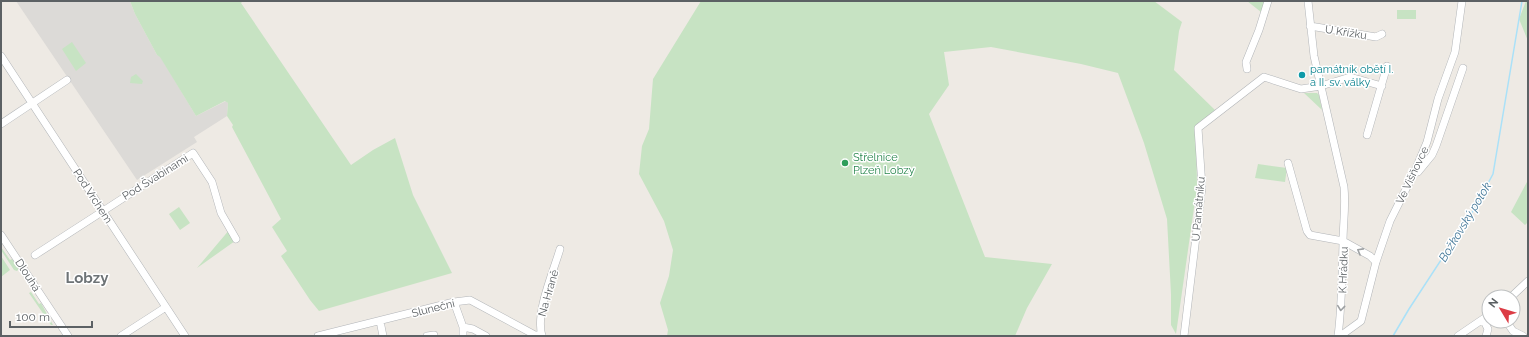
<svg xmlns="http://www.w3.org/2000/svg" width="1529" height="337" font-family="Raleway,sans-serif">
<rect width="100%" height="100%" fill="#eeeae4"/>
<path fill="#dcdad7" d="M 16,1 L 130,1 L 135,14 L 157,55 L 160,56 L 196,116 L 226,101 L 228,103 L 227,116 L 194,137 L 197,142 L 137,180 Z"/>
<path fill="#c7e3c3" d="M 130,1 L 243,1 L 241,3 L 351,165 L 373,150 L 395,138 L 413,195 L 452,273 L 319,311 L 310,300 L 281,256 L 287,251 L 272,227 L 281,219 L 232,127 L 233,125 L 227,116 L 228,103 L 225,101 L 196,116 L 160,57 L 157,55 L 135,14 Z
M 701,1 L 1154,1 L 1182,22 L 1179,31 L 1174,70 L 1215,110 L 1196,127 L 1197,187 L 1176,334 L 1171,325 L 1171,294 L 1167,219 L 1144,143 L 1118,73 L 1081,64 L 991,47 L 944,52 L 949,85 L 929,114 L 985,257 L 1052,264 L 1027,308 L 1015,336 L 667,336 L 668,330 L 660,303 L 669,276 L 673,250 L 664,221 L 639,174 L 642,146 L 649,129 L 653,79 Z
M 1247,1 L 1265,1 L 1261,12 Z
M 1526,1 L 1528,1 L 1528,41 L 1519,19 Z
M 1397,10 L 1416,10 L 1416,19 L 1397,19 Z
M 72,42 L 86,63 L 76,71 L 62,49 Z
M 136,74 L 143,81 L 142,84 L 130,83 L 131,77 Z
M 1304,93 L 1317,93 L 1319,95 L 1322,110 Z
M 1258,164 L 1287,168 L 1285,182 L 1255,178 Z
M 1528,180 L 1528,222 L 1525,225 L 1511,212 Z
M 179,207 L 190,223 L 180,230 L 169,214 Z
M 230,229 L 235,241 L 197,268 Z
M 1,247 L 10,260 L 12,259 L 19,269 L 17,271 L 14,270 L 1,250 Z
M 1,256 L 10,270 L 1,277 Z
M 31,292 L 39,304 L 41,303 L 53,325 L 51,325 L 29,293 Z"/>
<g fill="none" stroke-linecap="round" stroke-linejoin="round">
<path stroke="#aae1f8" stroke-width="1.5" d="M 1393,336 L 1409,309 L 1473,211 L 1493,174 L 1522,1"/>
<g stroke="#b2b5b8" stroke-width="8">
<path id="minor" d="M 1308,1 L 1314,56 L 1344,187 C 1346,206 1343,224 1343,243 C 1342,274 1342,305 1338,336
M 1310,26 L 1376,37 L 1382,34
M 1,56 L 185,336
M 1247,69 L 1246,62 L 1259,30 L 1268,1
M 1,124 L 67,80
M 1367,135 L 1387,66
M 1288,163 L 1307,231 L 1310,235 L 1343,241 L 1370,256 L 1376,262
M 1415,173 L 1418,172 L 1432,155 L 1436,146 L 1463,68
M 1,235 L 68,336
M 35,255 L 193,153 L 212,182 L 221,213 L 236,239
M 1511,297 L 1528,281
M 454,302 L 463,327 L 463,336
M 1483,319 L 1488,329 L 1486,336
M 380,321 L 383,336
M 1506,321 L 1513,331 L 1523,336
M 463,327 L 473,329 L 486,336
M 1338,335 L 1343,334 L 1361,321 L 1376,262 L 1390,221 L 1414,173 L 1427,142 L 1438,99 L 1455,52 L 1462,1
M 121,336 L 166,307
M 318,336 L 454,302 L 470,300 L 535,335 L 542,335
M 427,336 L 434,335
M 542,336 C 535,313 553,273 560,249
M 1184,336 L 1202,187 L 1198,128 L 1264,77 L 1301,89 L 1321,86 L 1350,77 L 1382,86
M 1458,336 L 1489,315"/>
</g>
<use href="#minor" stroke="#fff" stroke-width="7"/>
</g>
<defs><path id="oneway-chevron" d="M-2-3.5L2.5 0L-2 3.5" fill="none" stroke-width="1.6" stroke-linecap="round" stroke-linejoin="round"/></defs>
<g stroke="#9da0a2">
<use href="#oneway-chevron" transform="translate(1360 251) rotate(-151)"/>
<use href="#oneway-chevron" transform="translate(1341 308) rotate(96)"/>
</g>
<circle fill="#0f9aa8" stroke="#fff" stroke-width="1.5" cx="1302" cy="75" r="4"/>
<circle fill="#2e9e5b" stroke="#fff" stroke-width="1.5" cx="845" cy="163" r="4"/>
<g text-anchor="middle" stroke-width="3" stroke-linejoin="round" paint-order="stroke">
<g font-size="11" fill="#5c6164" stroke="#fff">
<text transform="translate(1346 32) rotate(9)" y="4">U Křížku</text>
<text transform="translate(1412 175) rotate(-65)" y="4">Ve Višňovce</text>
<text transform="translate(155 177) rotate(-32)" y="4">Pod Švabinami</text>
<text transform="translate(93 196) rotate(57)" y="4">Pod Vrchem</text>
<text transform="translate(1198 209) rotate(-85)" y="4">U Památníku</text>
<text transform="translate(1343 270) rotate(-88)" y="4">K Hrádku</text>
<text transform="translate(28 275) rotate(57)" y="4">Dlouhá</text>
<text transform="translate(548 293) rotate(-74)" y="4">Na Hraně</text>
<text transform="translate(433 308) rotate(-14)" y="4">Sluneční</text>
</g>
<g font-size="11" fill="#0d838f" stroke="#fff" text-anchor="start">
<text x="1310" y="73">památník obětí I.<tspan x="1310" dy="13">a II. sv. války</tspan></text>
</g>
<g font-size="11" fill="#27864d" stroke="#fff" text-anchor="start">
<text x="853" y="161">Střelnice<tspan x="853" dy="13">Plzeň Lobzy</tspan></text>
</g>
<g font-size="12" font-style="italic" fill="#427798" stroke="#fff">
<text transform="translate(1465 222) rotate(-59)" y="4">Božkovský potok</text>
</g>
<g font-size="15" font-weight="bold" fill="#6d7376" stroke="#fff">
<text x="87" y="283">Lobzy</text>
</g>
</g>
<rect width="1529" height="337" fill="none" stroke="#5c6164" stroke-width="4"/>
<g transform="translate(1501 309) rotate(308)"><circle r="19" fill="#ffffff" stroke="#bec0c1"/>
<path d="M0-3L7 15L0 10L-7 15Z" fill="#dc3c45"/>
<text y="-6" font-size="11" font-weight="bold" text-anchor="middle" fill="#5c6164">N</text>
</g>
<path d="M10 321v6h82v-6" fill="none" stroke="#5c6164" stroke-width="2"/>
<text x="16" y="321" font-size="12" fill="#5c6164" stroke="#ffffff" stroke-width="3" paint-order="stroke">100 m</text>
</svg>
